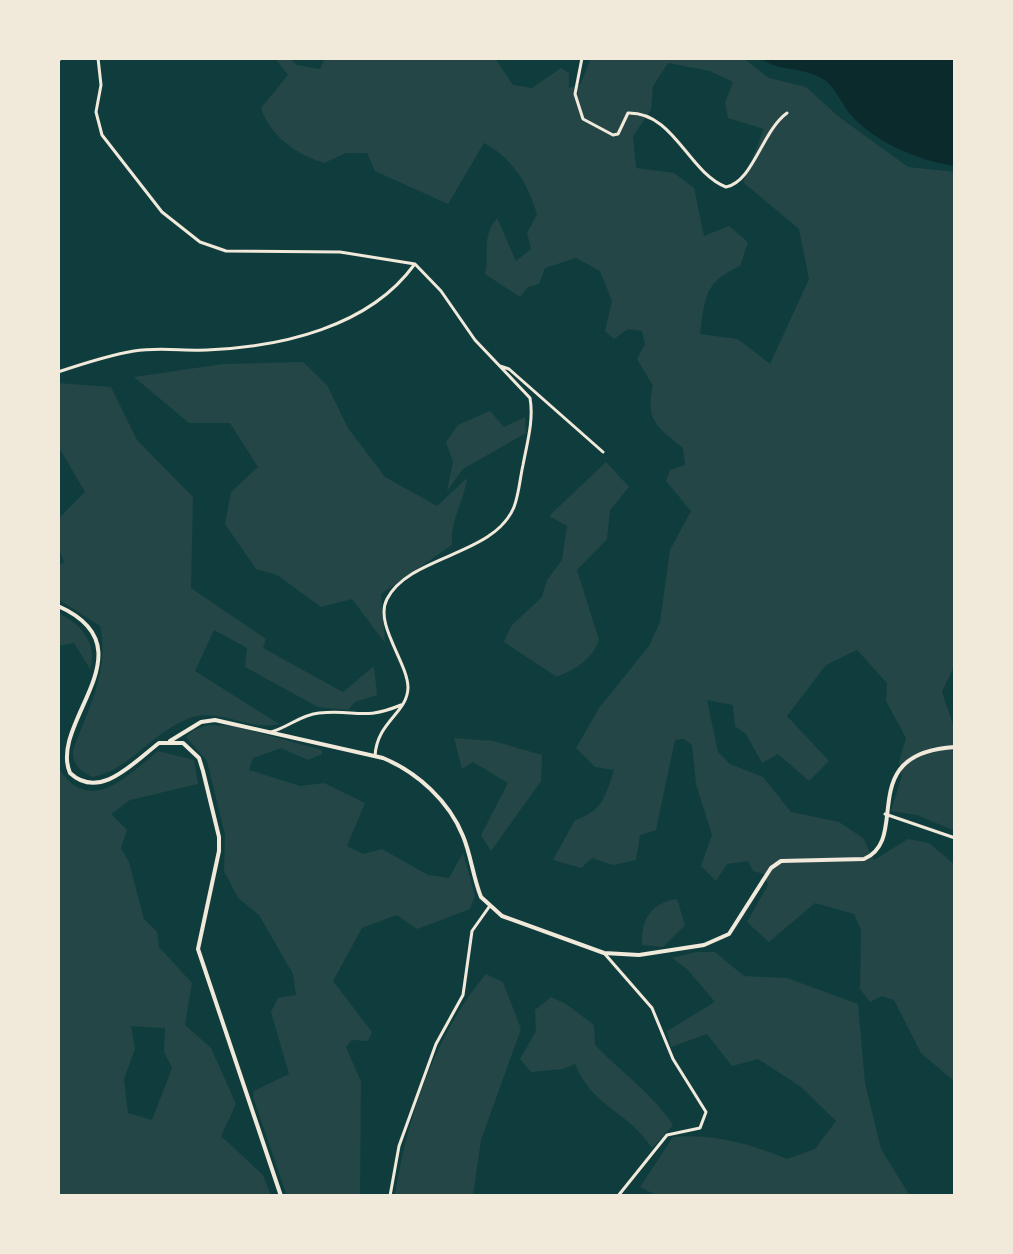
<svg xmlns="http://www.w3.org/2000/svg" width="1013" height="1254" font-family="'PT Sans Narrow',sans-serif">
<rect width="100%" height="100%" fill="#0f3d3e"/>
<path fill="#244646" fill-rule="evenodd" d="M 275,58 L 289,58 L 297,65 L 320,69 L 325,58 L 495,58 L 513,85 L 532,88 L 561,68 L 569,73 L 569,88 L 580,85 L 591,58 L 743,58 L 769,78 L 806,87 L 839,117 L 908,167 L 955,172 L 955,664 L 942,692 L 955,730 L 955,831 L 917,815 L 891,811 L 902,776 L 899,762 L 906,738 L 886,701 L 887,683 L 857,650 L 826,665 L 787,716 L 829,761 L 809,781 L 778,754 L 762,763 L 746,734 L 735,726 L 733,705 L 707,700 L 718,752 L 730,764 L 763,777 L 791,812 L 839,822 L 863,838 L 874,860 L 908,839 L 929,843 L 955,865 L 955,1082 L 921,1053 L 894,1000 L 882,996 L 870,1002 L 860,989 L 861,930 L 854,914 L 815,903 L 769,942 L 747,922 L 768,885 L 764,874 L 753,871 L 748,861 L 727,864 L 716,881 L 701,866 L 712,835 L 696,784 L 692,745 L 684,739 L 675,740 L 656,830 L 640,835 L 636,860 L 613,865 L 592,858 L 581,868 L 553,860 L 575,820 C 602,812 606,795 614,770 L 595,767 L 576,748 L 599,708 L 649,646 L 660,622 L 670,550 L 691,511 L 666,481 L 670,470 L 685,465 L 683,448 C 657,427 645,421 653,386 L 637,359 L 645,344 L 642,331 L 628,329 L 614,339 L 605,331 L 612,301 L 600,271 L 576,258 L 545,268 L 539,284 L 528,287 L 520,297 L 485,274 C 490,251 481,238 497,218 L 516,261 L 531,249 L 527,233 L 537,214 C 527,182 513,159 484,143 L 448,204 L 375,171 L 367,153 L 346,153 L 324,163 C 297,155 270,136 261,108 L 288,75 ZM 668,63 L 710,71 L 733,82 L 725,103 L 728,118 L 764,129 L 743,182 L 799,229 L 809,279 L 770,364 L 738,339 L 700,334 C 705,298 704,282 740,266 L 748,242 L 729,226 L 704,236 L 694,188 L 674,173 L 636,168 L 633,136 L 651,110 L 653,86 Z
M 303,362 L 327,385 L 348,428 L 385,477 L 437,506 L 467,478 C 463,506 451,516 452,545 L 381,594 L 385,643 L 352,599 L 321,607 L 277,575 L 256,569 L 225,524 L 231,492 L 258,467 L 230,423 L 189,423 L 134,377 L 223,364 Z
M 58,383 L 111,387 L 137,440 L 193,497 L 191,588 L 266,639 L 263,648 L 343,692 L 374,666 L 377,695 L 355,702 L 348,710 L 318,707 L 245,667 L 247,648 L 214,630 L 195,671 L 279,724 C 248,732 220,706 187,719 C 152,733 128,771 92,777 C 80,770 73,766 73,751 C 88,708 110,672 100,626 L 58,599 L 58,566 L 64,562 L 58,547 L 58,519 L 85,492 L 58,446 Z
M 490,411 L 504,427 L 525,417 L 526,433 L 463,469 L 447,491 L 453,462 L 446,442 L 458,425 Z
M 606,462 L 629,487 L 610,510 L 607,539 L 577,570 L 599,640 C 591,661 577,668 557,677 L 504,642 L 511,626 L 542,597 L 547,580 L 562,560 L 567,526 L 549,516 Z
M 58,613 C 81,624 98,643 90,669 L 74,643 L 58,646 Z
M 209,725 L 234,726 L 322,750 L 322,754 L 308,760 L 281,748 L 253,758 L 249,770 L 300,786 L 324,783 L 365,803 L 347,846 L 363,854 L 382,849 L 428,875 L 449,878 L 463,853 L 475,896 L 470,909 L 417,929 L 397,915 L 362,928 L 333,981 L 372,1032 L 368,1041 L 352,1040 L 346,1047 L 361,1082 L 360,1196 L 287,1196 L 253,1097 L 254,1091 L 289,1074 L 271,1012 L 278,998 L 296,995 L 293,974 L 259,915 L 238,898 L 224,871 L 225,835 L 207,761 L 186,737 L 193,730 Z
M 454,738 L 493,741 L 542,755 L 541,781 L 491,851 L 481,835 L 508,783 L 473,762 L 462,769 Z
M 158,751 L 194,760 L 198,784 L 130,800 L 111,814 L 127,830 L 121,848 L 129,862 L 144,919 L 157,932 L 159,947 L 192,983 L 185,1025 L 211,1048 L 236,1104 L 221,1136 L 263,1175 L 271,1196 L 58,1196 L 58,767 C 89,817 126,777 158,751 ZM 131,1026 L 165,1028 L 164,1052 L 172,1068 L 152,1120 L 128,1113 L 124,1079 L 135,1049 Z
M 677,899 L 685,925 L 663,947 L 642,945 C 641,919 651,903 677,899 Z
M 696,952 L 715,952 L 744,976 L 787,978 L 858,1004 L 865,1083 L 881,1149 L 910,1196 L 658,1196 L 640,1187 L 673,1137 C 714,1133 750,1144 787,1159 L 815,1149 L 836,1121 L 801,1087 L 758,1059 L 732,1066 L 707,1034 L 671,1047 L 667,1031 L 715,1002 L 687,969 L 672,958 Z
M 486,974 L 503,982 L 521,1029 L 481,1140 L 473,1196 L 395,1196 C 406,1120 436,1033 486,974 Z
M 551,997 L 566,1004 L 594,1025 L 595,1045 C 621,1072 653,1094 673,1125 L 652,1148 C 628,1111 592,1107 575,1064 L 563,1069 L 531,1072 L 520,1059 L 536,1031 L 535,1010 Z"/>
<path fill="#0a2a2b" d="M 760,58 L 954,58 L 955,166 C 919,161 874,142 850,114 C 841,103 835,86 823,79 C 802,66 779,72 760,58 Z"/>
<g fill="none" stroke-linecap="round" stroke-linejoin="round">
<path stroke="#f1e9da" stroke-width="3" d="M 98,58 L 101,85 L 96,112 L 102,135 L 162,212 L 200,242 L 226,251 L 340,252 L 415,264 L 441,291 L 475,340 L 530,398 C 534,420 527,443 523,465 C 520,478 519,494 514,507 C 494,556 410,555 387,599 C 374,624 407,661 408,687 C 408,713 377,721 375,756
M 582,58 L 575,94 L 583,119 L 613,135 L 618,134 L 628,113 C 674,112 688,172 726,187 C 753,182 762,131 787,113
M 58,61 L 61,58
M 500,366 L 509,369 L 603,452
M 58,372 C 82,364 109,355 134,351 C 158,347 183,351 207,350 C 281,347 369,327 414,265
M 271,732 C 289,727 300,715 319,713 C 355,709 363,721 401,705
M 885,814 L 955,838
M 604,953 L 652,1008 L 673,1059 L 706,1112 L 700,1128 L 667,1135 L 618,1196
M 390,1196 L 399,1146 L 436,1044 L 463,995 L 472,931 L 489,907"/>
<path stroke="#f1e9da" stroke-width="4" d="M 58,606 C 153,648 48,722 70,773 C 100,801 134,762 159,743 L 183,743 L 199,758 L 203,771 L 219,837 L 219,851 L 198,949 L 281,1196
M 170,741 L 201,722 L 215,720 L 383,758 C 417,772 449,801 463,836 C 471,855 473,877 481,897 L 502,916 L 604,953 L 639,955 L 704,945 L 729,934 L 771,868 L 781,861 L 864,859 C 912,839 853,753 955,747"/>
</g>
<rect width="1013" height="1254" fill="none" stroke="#f1e9da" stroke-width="120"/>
</svg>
